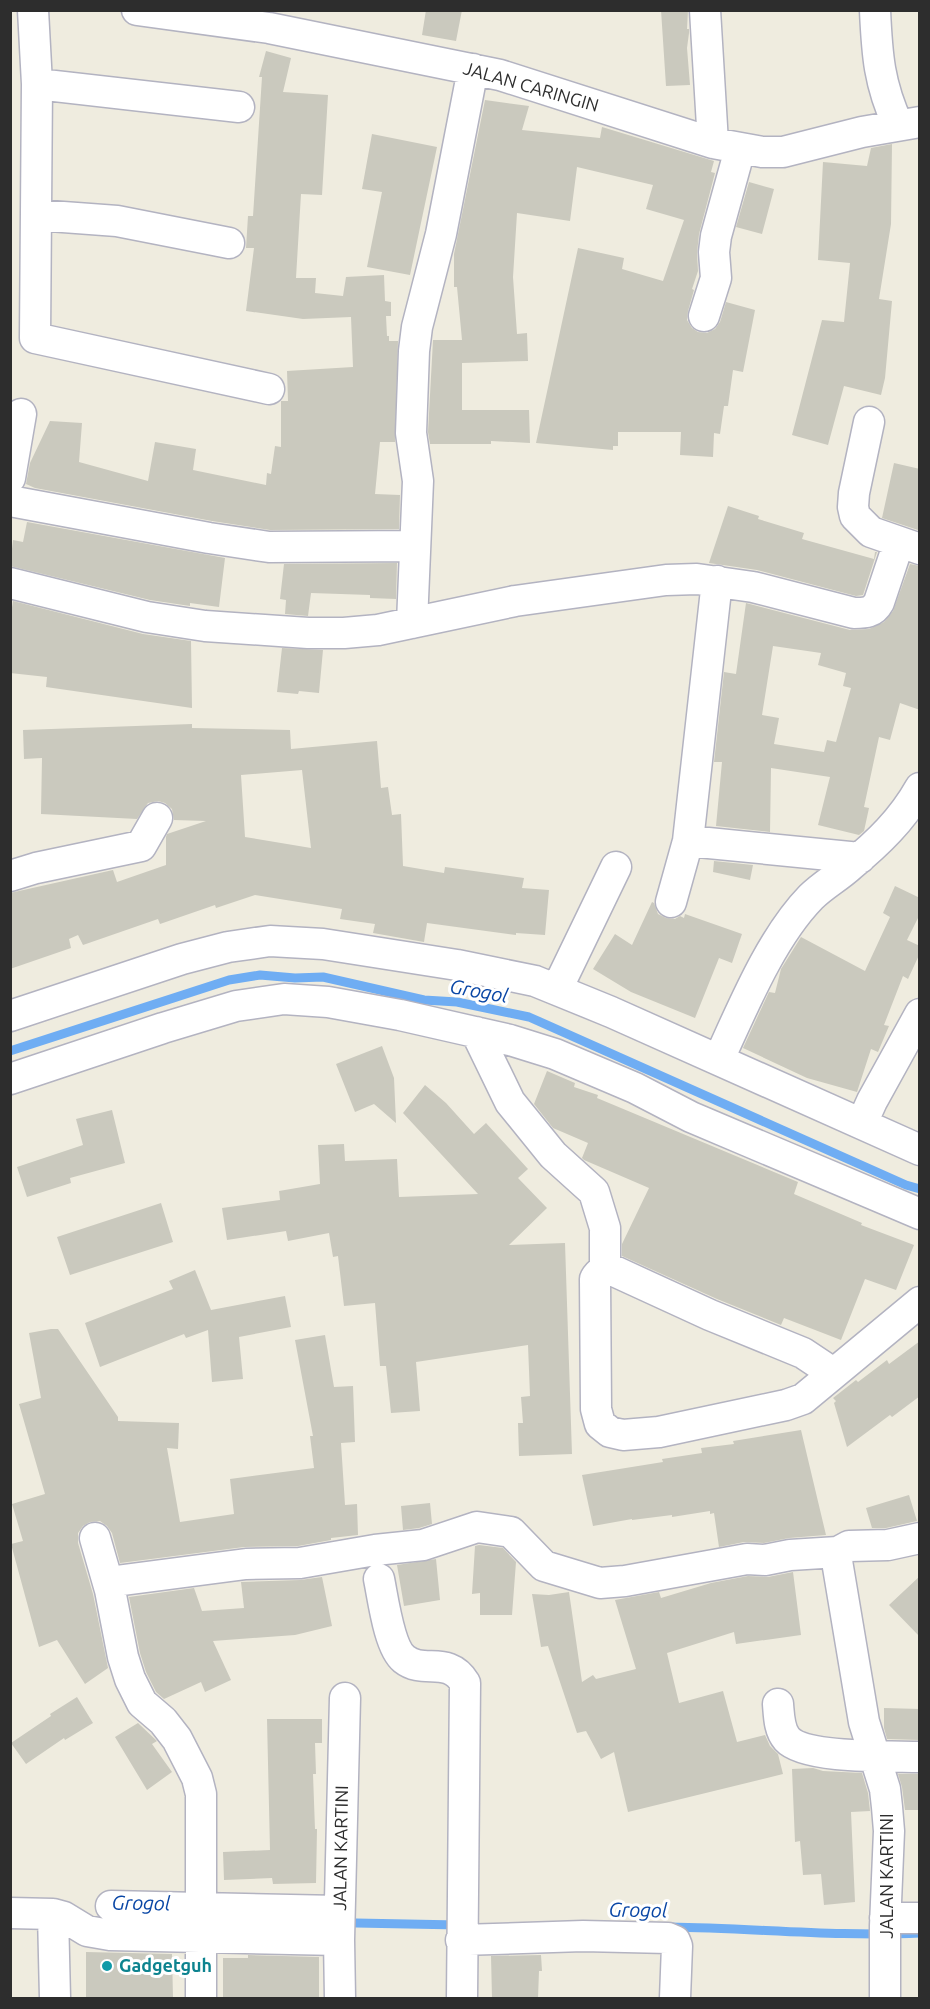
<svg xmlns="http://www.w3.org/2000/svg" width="930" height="2009" font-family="Ubuntu,sans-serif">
<rect width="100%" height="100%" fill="#efecdf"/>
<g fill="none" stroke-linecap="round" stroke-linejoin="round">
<path stroke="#6fadf3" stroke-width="9" d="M 10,1051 L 229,980 L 260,975 L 295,978 L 323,977 L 424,1000 L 457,1002 L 529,1017 L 906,1185 L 920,1189
M 356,1923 L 459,1925
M 670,1927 C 753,1928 838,1937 920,1933"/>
</g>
<path fill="#cac9be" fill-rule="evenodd" d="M 426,10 L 462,10 L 456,41 L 422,35 Z
M 661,10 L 688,10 L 687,29 L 689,29 L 689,33 L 687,48 L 690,85 L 666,86 Z
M 266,51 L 291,58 L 283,92 L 328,95 L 322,195 L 301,194 L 296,278 L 316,278 L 315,293 L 343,296 L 346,277 L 384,275 L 385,301 L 391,302 L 391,316 L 386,316 L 387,336 L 389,336 L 389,341 L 398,341 L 395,442 L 380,442 L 375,494 L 400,495 L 399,529 L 270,530 L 212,521 L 35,488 L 26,484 L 30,463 L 50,421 L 82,423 L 79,462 L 148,481 L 155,442 L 196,449 L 193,470 L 266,485 L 267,473 L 271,474 L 275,446 L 281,447 L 281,401 L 288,401 L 287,371 L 353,367 L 351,317 L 303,319 L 246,311 L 254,248 L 246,248 L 248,216 L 253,216 L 262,77 L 259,77 Z
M 485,100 L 529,106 L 522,130 L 600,138 L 602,127 L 714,161 L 711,172 L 715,173 L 699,234 L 697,253 L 698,271 L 692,289 L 694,290 L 688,311 L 687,320 L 692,328 L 698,332 L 707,333 L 715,329 L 720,322 L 726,302 L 755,310 L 743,372 L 733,370 L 728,406 L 724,406 L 720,434 L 714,433 L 713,457 L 680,455 L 681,432 L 618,432 L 618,446 L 613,446 L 613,450 L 536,443 L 578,248 L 624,258 L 622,269 L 663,281 L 684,220 L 646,209 L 653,185 L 577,167 L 570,221 L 517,213 L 513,277 L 517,334 L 527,333 L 528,361 L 462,363 L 462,410 L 529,410 L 530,443 L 491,441 L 491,444 L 430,444 L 428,432 L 433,340 L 462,340 L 457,287 L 454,287 L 454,254 Z
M 372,134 L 437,147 L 410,275 L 367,267 L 382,192 L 362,189 Z
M 892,144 L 891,224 L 879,299 L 892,301 L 885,378 L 881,395 L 844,386 L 828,445 L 792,435 L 822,320 L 844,322 L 850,263 L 818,260 L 823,162 L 867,166 L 871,148 Z
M 749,182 L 774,189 L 762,234 L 736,227 Z
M 894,463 L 920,469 L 918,530 L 882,518 Z
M 728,506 L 759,516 L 758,519 L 804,533 L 802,539 L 874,559 L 875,552 L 877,552 L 863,595 L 856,596 L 757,570 L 709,563 Z
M 27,522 L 225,558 L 219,607 L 190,603 L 190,606 L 150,600 L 10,566 L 13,540 L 23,542 Z
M 397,563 L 396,599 L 370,598 L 370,595 L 311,593 L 308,616 L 285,614 L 286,600 L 280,599 L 284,564 Z
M 910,564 L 920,566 L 920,710 L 900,703 L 890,740 L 879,737 L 864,807 L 869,808 L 864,831 L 859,835 L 818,825 L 830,777 L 771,768 L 770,832 L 716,826 L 722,762 L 714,762 L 724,672 L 736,674 L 746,603 L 850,630 L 869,629 L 884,622 L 893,611 ZM 773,646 L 821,653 L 818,665 L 846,673 L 843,686 L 851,688 L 836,742 L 827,740 L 824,752 L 774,744 L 779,718 L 762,715 Z
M 13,601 L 143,634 L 191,641 L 192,708 L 46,687 L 47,677 L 10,673 L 10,620 Z
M 282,648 L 323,650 L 319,693 L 299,691 L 298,694 L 277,692 Z
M 192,724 L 192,728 L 290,730 L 291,749 L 377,741 L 381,788 L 388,787 L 392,815 L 401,814 L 403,866 L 444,873 L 445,867 L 524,878 L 522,888 L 549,890 L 545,935 L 516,933 L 516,935 L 427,923 L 424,942 L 373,933 L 375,924 L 340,919 L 342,909 L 255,895 L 216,908 L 215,905 L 160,924 L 158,919 L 83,945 L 78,935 L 69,939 L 71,948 L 10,969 L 10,893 L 113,870 L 117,882 L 166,865 L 166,837 L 167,834 L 206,821 L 174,820 L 172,809 L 165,803 L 158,801 L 148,803 L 137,819 L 41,814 L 42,758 L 24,759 L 23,730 ZM 302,770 L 311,848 L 245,837 L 241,775 Z
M 714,861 L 753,865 L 750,880 L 713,872 Z
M 895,886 L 920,898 L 920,914 L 907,940 L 920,946 L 920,953 L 908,979 L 903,976 L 884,1025 L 889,1026 L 878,1052 L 871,1049 L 857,1092 L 807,1078 L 743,1048 L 769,992 L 775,993 L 781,969 L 801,937 L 865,971 L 890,917 L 883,913 Z
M 652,902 L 654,903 L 658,914 L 666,918 L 675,919 L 680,916 L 684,918 L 685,914 L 742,934 L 732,963 L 719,958 L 695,1018 L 631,992 L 593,969 L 615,934 L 632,945 Z
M 382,1046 L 394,1078 L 396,1123 L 374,1104 L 355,1112 L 336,1064 Z
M 547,1071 L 575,1083 L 574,1087 L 598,1095 L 597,1098 L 798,1182 L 794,1194 L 862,1223 L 861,1225 L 914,1245 L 896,1290 L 865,1279 L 841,1340 L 784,1318 L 781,1325 L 717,1299 L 622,1256 L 622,1244 L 649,1188 L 584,1160 L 582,1158 L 588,1143 L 553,1128 L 534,1104 Z
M 425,1085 L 446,1103 L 474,1134 L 486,1123 L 528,1169 L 518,1178 L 547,1208 L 509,1245 L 565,1243 L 572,1454 L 519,1456 L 518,1423 L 523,1423 L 521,1397 L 530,1396 L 528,1345 L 416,1362 L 420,1411 L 391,1413 L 386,1366 L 380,1366 L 375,1303 L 344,1306 L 338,1256 L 333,1257 L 329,1233 L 288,1241 L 286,1231 L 227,1240 L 222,1208 L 280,1200 L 279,1191 L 320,1184 L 318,1145 L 344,1144 L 345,1161 L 397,1159 L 399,1197 L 478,1194 L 403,1113 Z
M 112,1110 L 125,1163 L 70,1178 L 71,1183 L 27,1197 L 17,1167 L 83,1145 L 76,1119 Z
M 161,1203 L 173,1242 L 70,1275 L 57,1237 Z
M 195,1270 L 211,1310 L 285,1296 L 291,1327 L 239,1337 L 243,1379 L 212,1382 L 208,1330 L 186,1338 L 184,1334 L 100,1367 L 85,1323 L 173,1289 L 169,1281 Z
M 51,1329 L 58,1329 L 118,1417 L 118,1421 L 179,1423 L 178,1449 L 167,1448 L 180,1522 L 234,1514 L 230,1479 L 314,1468 L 310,1436 L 313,1436 L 295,1340 L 325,1335 L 334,1387 L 353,1386 L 355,1442 L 341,1443 L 345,1505 L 357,1504 L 358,1535 L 331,1538 L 331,1540 L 298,1546 L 244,1547 L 120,1563 L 112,1533 L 107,1526 L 100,1521 L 90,1522 L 83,1526 L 78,1533 L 78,1543 L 93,1594 L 108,1668 L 85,1684 L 57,1640 L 39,1647 L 11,1544 L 23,1541 L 12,1504 L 45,1494 L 19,1404 L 41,1398 L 29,1333 Z
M 920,1341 L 920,1396 L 892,1417 L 890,1415 L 847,1447 L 834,1403 L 836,1401 L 833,1398 L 856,1380 L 858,1382 L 887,1360 L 889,1364 Z
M 801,1430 L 826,1535 L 789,1538 L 764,1543 L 744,1542 L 719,1547 L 714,1513 L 710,1514 L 710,1511 L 672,1517 L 672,1515 L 632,1520 L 632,1519 L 593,1526 L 582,1475 L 663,1462 L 662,1459 L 702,1453 L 701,1448 L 734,1444 L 733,1441 Z
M 909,1495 L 917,1521 L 886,1528 L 872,1528 L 866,1508 Z
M 430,1503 L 432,1524 L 419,1528 L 403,1530 L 401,1506 Z
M 479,1545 L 503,1548 L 516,1562 L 512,1615 L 480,1615 L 480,1593 L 472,1594 L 475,1546 Z
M 436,1559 L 440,1600 L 404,1606 L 397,1565 Z
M 793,1572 L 801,1635 L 736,1644 L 734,1632 L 667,1653 L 679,1703 L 723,1691 L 737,1742 L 765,1735 L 770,1746 L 778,1754 L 783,1774 L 628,1812 L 614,1752 L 601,1759 L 586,1731 L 577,1733 L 548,1646 L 541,1647 L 532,1594 L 549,1595 L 569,1592 L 582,1682 L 593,1675 L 596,1679 L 636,1669 L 615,1600 L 659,1592 L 661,1598 L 711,1583 L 748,1576 L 768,1577 Z
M 920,1576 L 920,1637 L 889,1605 Z
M 322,1577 L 332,1626 L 295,1635 L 213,1641 L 231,1680 L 205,1692 L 201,1682 L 164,1699 L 156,1692 L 146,1672 L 140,1653 L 129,1597 L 194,1588 L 202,1611 L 244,1608 L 241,1582 L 300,1580 Z
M 77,1697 L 93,1723 L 65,1740 L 64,1738 L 26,1764 L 11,1743 L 51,1716 L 50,1714 Z
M 884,1708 L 920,1709 L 920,1740 L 887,1739 L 884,1728 Z
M 267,1719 L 322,1719 L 322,1743 L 315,1743 L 316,1774 L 313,1774 L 315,1829 L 317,1829 L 316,1883 L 273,1884 L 272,1878 L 224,1880 L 223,1852 L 270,1850 Z
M 138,1723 L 157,1741 L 152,1744 L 172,1772 L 147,1790 L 115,1737 Z
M 813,1768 L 823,1771 L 862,1773 L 868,1793 L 870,1811 L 851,1812 L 855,1902 L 824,1905 L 821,1874 L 803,1875 L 800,1841 L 795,1842 L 792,1769 Z
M 898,1774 L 920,1774 L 920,1810 L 905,1810 L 902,1787 Z
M 86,1952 L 172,1954 L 173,1998 L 86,1998 Z
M 248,1955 L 319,1957 L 319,1998 L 223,1998 L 223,1958 L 248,1958 Z
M 541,1955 L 542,1971 L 539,1971 L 538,1998 L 492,1998 L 491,1956 Z"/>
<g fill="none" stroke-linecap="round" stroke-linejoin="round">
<g stroke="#b3b3c1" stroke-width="33">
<path id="street" d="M 33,10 L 37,84 L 35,338 L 269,389
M 137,10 L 269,28 L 500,75 L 713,143 L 762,152 L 783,152 L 862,132 L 920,122
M 705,10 L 713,143
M 875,10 C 877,55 879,84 898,125
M 37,84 L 239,107
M 36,215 L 117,221 L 229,243
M 704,316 L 716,278 L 714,252 L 716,236 L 740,149
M 869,422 L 854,493 L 853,507 L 855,516 L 871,532 L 920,549
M 10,478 L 21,414
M 10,501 L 209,538 L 269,547 L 415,546
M 10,583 L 147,617 L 205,626 L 308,633 L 344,633 L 378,630 L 515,601 L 666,580 L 697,579 L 753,587 L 854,613 C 865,613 873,613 879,602 L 899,542
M 412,623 L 418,481 L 411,433 L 414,351 L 417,327 L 441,234 L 473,69
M 688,841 L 860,858
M 10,876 L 36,868 L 141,846 L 157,818
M 671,902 L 688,841 L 717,581
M 557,989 L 616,867
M 10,1016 L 182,959 L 228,947 L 270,941 L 323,944 L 457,965 L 535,981 L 611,1012 L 920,1150
M 476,1032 L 510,1102 L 553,1155 L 594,1192 L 605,1228 L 605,1269
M 719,1059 C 743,1007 771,938 811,897 C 823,885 838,877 850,866 C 878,843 902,820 920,788
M 10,1079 L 163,1028 L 236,1006 L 284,999 L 328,1002 L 400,1015 L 510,1040 L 555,1054 L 635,1088 L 691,1117 L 920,1214
M 862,1123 L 872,1101 L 920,1014
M 833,1373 L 803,1353 L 710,1315 L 612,1270 C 603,1269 599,1272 595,1279 L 596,1409 L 600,1424 L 610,1432 L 623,1435 L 659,1432 L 786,1405 L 803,1399 L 920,1302
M 95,1538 L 110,1590 L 123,1657 L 130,1679 L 142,1703 L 163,1721 L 177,1739 L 197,1778 L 201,1794 L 201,1908
M 379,1579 C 383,1598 389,1647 404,1659 C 424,1675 448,1655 465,1683 L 462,1998
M 108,1582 L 246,1564 L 300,1563 L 375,1550 L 423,1545 L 477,1527 L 511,1532 L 544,1566 L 600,1583 L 625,1581 L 747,1559 L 765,1560 L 790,1555 L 838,1552
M 778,1704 C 779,1716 779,1730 787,1739 C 805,1759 892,1756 920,1757
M 111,1906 L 339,1911
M 10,1913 L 53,1914 L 64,1917 L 87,1931 L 110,1935 L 339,1940
M 53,1914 L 55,1998
M 885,1918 L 920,1918
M 461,1940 L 583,1936 L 668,1938 L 675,1941 L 677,1946 L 675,1998
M 201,1998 L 201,1938
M 340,1998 L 339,1940 L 345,1698
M 885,1998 L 885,1926 L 889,1831 L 887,1807 L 885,1789 L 864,1722 L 837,1561 L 838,1552 L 849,1546 L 888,1545 L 920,1538"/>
</g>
<use href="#street" stroke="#fff" stroke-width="30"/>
</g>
<circle fill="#0f9aa8" stroke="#fff" stroke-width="2" cx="107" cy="1966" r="6"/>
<g text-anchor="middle" stroke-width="6" stroke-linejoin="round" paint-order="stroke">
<g font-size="18" fill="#2d2d2d" stroke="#fff">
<text transform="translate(531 87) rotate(16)" y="6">JALAN CARINGIN</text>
<text transform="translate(341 1848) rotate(-89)" y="6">JALAN KARTINI</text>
<text transform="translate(887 1876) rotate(-90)" y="6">JALAN KARTINI</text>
</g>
<g font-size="18" font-weight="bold" fill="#0d838f" stroke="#fff" text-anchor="start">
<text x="119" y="1972">Gadgetguh</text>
</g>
<g font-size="20" font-style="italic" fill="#0946a5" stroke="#fff">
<text transform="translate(479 991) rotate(10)" y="7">Grogol</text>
<text transform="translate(141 1903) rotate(1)" y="7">Grogol</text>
<text transform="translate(638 1910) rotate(1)" y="7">Grogol</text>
</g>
</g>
<rect width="930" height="2009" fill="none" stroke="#2d2d2d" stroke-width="24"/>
</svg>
